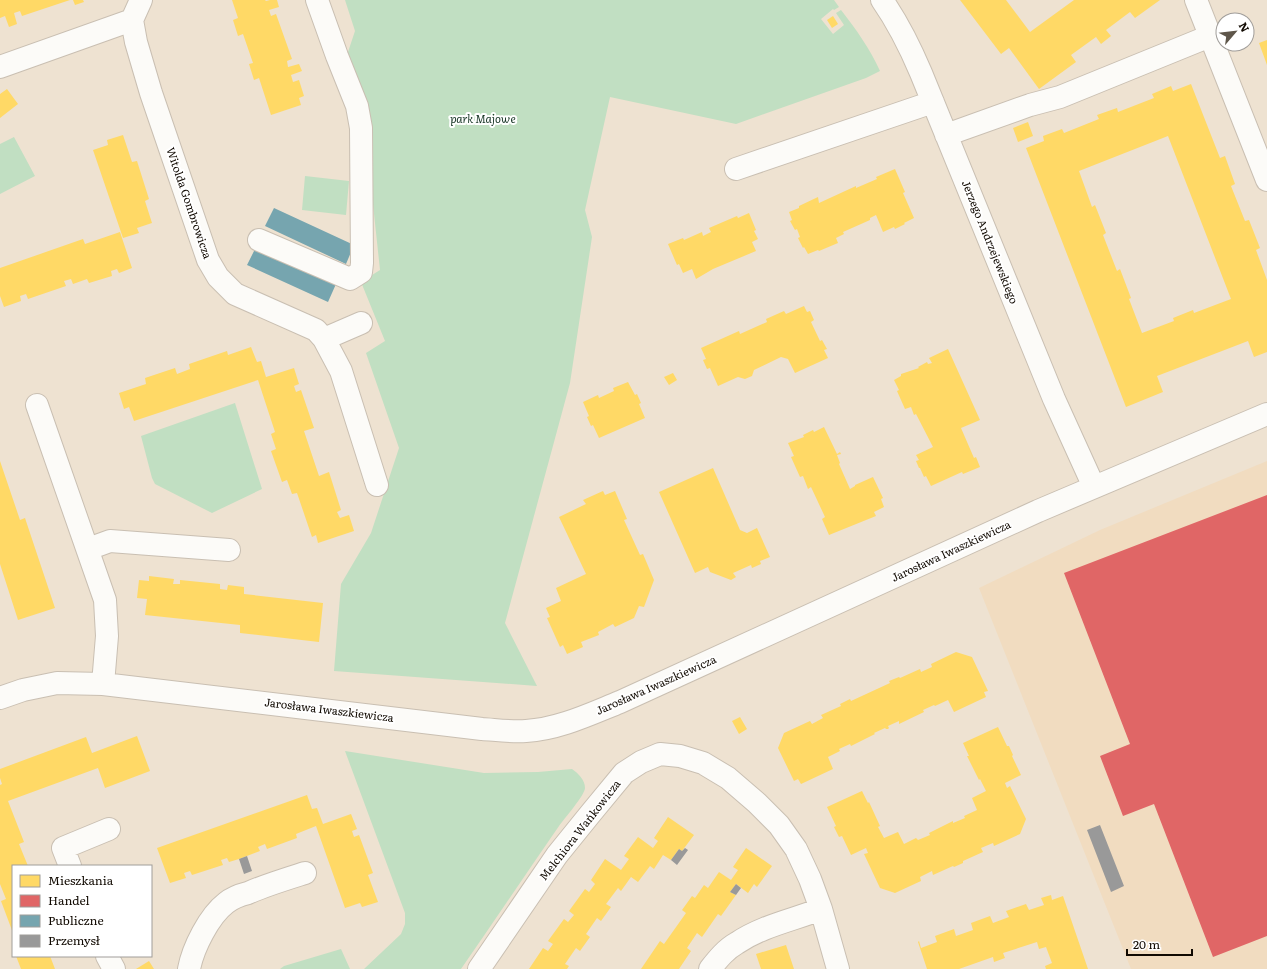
<svg xmlns="http://www.w3.org/2000/svg" width="1267" height="969" font-family="Literata,serif">
<rect width="100%" height="100%" fill="#eee2d1"/>
<path fill="#f1dcc0" d="M 1267,461 L 1267,969 L 1131,969 L 979,588 L 1100,530 Z"/>
<path fill="#c1dfc2" d="M 345,0 L 834,0 L 839,7 L 834,10 L 833,9 L 821,19 L 833,34 L 844,25 L 836,13 L 841,10 C 856,29 870,49 880,71 L 866,78 L 736,124 L 610,97 L 585,210 L 592,237 L 570,383 L 505,623 L 537,686 L 334,671 L 341,584 L 371,533 L 399,448 L 366,353 L 385,341 L 361,282 L 380,270 L 365,129 L 346,58 L 355,31 Z
M 14,137 L 35,176 L 0,194 L 0,144 Z
M 305,176 L 349,181 L 346,215 L 302,210 Z
M 235,403 L 262,489 L 212,513 L 155,484 L 152,478 L 141,436 Z
M 345,751 L 484,773 L 538,772 L 572,769 C 578,773 585,780 585,788 C 585,795 564,819 559,826 C 526,874 494,921 461,969 L 364,969 L 401,934 L 405,924 L 405,913 Z
M 341,949 L 350,969 L 280,969 L 284,966 Z"/>
<path fill="#ffd966" fill-rule="evenodd" d="M 0,0 L 70,0 L 22,16 L 20,11 L 14,13 L 17,24 L 9,27 L 5,16 L 0,18 Z
M 73,0 L 83,0 L 84,2 L 75,5 Z
M 232,0 L 265,0 L 266,1 L 270,0 L 277,0 L 279,7 L 269,10 L 271,16 L 276,14 L 292,59 L 287,61 L 288,67 L 299,64 L 302,71 L 291,75 L 293,82 L 299,80 L 304,96 L 299,98 L 301,105 L 271,115 L 259,78 L 254,80 L 249,64 L 253,63 L 243,34 L 238,36 L 233,20 L 238,18 Z
M 960,0 L 1006,0 L 1030,32 L 1074,0 L 1160,0 L 1135,18 L 1130,12 L 1106,30 L 1111,36 L 1101,44 L 1096,37 L 1071,55 L 1076,62 L 1039,89 L 1009,48 L 1001,54 Z
M 833,16 L 838,24 L 832,28 L 827,20 Z
M 1267,40 L 1267,65 L 1259,43 Z
M 1191,84 L 1220,158 L 1225,156 L 1235,184 L 1231,186 L 1245,221 L 1249,220 L 1260,248 L 1256,250 L 1267,280 L 1267,352 L 1254,357 L 1248,341 L 1157,376 L 1163,392 L 1126,407 L 1026,148 L 1044,141 L 1043,136 L 1062,129 L 1064,133 L 1099,119 L 1097,115 L 1117,108 L 1118,112 L 1154,98 L 1152,94 L 1171,86 L 1173,91 ZM 1168,136 L 1231,299 L 1194,313 L 1193,310 L 1173,318 L 1174,321 L 1142,333 L 1129,299 L 1131,298 L 1120,269 L 1117,271 L 1103,235 L 1106,233 L 1095,205 L 1092,207 L 1079,171 Z
M 7,89 L 18,104 L 0,118 L 0,94 Z
M 1028,122 L 1033,136 L 1018,142 L 1013,128 Z
M 123,135 L 132,162 L 137,161 L 149,199 L 145,201 L 152,223 L 137,228 L 139,233 L 123,238 L 93,150 L 108,145 L 107,140 Z
M 895,169 L 905,192 L 903,193 L 914,218 L 904,223 L 905,224 L 895,229 L 894,227 L 883,232 L 876,215 L 870,218 L 870,220 L 843,232 L 844,234 L 836,238 L 838,243 L 819,251 L 818,250 L 808,254 L 804,247 L 803,248 L 798,238 L 800,237 L 797,229 L 795,230 L 790,221 L 792,220 L 789,212 L 799,208 L 799,206 L 818,197 L 819,203 L 856,186 L 856,188 L 877,179 L 876,177 Z
M 749,213 L 756,230 L 754,231 L 758,239 L 752,242 L 756,251 L 713,269 L 696,279 L 692,269 L 683,273 L 679,264 L 677,265 L 668,244 L 683,238 L 684,240 L 702,232 L 703,236 L 711,232 L 709,228 L 737,216 L 738,218 Z
M 120,232 L 132,268 L 119,273 L 117,269 L 111,271 L 112,276 L 89,283 L 87,279 L 73,284 L 71,279 L 64,281 L 66,286 L 28,299 L 26,294 L 20,296 L 21,301 L 4,307 L 0,296 L 0,268 L 83,239 L 85,244 Z
M 804,306 L 807,312 L 810,311 L 814,320 L 811,322 L 820,341 L 822,340 L 827,349 L 824,350 L 828,358 L 795,373 L 788,359 L 781,357 L 754,370 L 752,376 L 745,379 L 738,377 L 718,386 L 710,368 L 707,369 L 703,360 L 706,359 L 701,348 L 739,331 L 740,334 L 767,322 L 766,319 L 784,311 L 786,314 Z
M 251,347 L 257,362 L 261,361 L 266,377 L 294,368 L 299,384 L 294,386 L 296,392 L 301,390 L 314,428 L 304,431 L 319,476 L 329,472 L 341,510 L 337,512 L 340,518 L 349,515 L 354,531 L 318,543 L 316,535 L 312,537 L 297,493 L 292,494 L 287,480 L 282,482 L 271,451 L 276,449 L 271,434 L 275,432 L 258,380 L 134,421 L 129,407 L 124,409 L 119,393 L 146,384 L 145,378 L 175,368 L 177,374 L 190,369 L 189,364 L 227,351 L 228,355 Z
M 948,349 L 980,420 L 961,428 L 974,458 L 976,457 L 980,467 L 963,474 L 962,472 L 931,486 L 926,476 L 924,477 L 920,468 L 919,468 L 916,461 L 919,460 L 916,455 L 933,447 L 916,414 L 914,415 L 911,407 L 905,409 L 897,391 L 899,390 L 894,380 L 901,376 L 901,374 L 919,368 L 918,367 L 927,362 L 928,364 L 932,363 L 929,358 Z
M 673,373 L 677,380 L 669,385 L 664,377 Z
M 628,382 L 635,395 L 637,394 L 641,403 L 639,404 L 645,418 L 599,438 L 593,425 L 591,426 L 587,417 L 589,416 L 583,402 L 598,395 L 599,398 L 614,391 L 613,388 Z
M 824,427 L 837,454 L 840,452 L 841,454 L 837,455 L 840,463 L 839,464 L 850,489 L 855,486 L 855,485 L 873,477 L 883,498 L 881,499 L 884,507 L 874,512 L 876,516 L 829,535 L 822,519 L 825,517 L 811,487 L 808,489 L 803,476 L 800,477 L 791,457 L 794,456 L 788,443 L 804,437 L 803,435 L 813,430 L 814,432 Z
M 0,461 L 20,520 L 25,518 L 55,608 L 18,620 L 0,564 Z
M 713,468 L 740,530 L 747,533 L 757,528 L 770,557 L 760,561 L 761,564 L 752,568 L 751,565 L 733,573 L 736,577 L 731,580 L 710,572 L 708,567 L 695,573 L 659,492 Z
M 603,491 L 605,495 L 615,491 L 627,519 L 624,520 L 640,555 L 643,554 L 654,580 L 644,607 L 639,606 L 634,618 L 615,627 L 613,624 L 598,632 L 599,635 L 581,642 L 583,647 L 567,654 L 563,645 L 560,647 L 547,618 L 550,617 L 546,608 L 561,601 L 556,588 L 586,574 L 559,517 L 586,504 L 583,500 Z
M 149,576 L 174,579 L 173,584 L 180,584 L 180,580 L 220,584 L 220,589 L 227,590 L 228,585 L 244,587 L 244,594 L 323,603 L 319,642 L 240,633 L 240,625 L 145,615 L 147,599 L 137,598 L 139,580 L 149,581 Z
M 956,652 L 972,657 L 988,691 L 984,692 L 986,697 L 954,712 L 948,700 L 935,706 L 934,705 L 923,710 L 924,712 L 899,724 L 899,721 L 888,726 L 889,728 L 888,729 L 886,729 L 885,728 L 874,733 L 875,734 L 851,746 L 850,744 L 839,749 L 840,751 L 828,757 L 833,769 L 801,784 L 798,779 L 794,781 L 778,748 L 784,733 L 810,721 L 812,724 L 823,718 L 821,715 L 841,706 L 840,704 L 850,699 L 851,701 L 890,683 L 889,681 L 899,677 L 900,678 L 920,669 L 921,672 L 932,667 L 931,664 Z
M 740,717 L 747,729 L 739,734 L 732,721 Z
M 998,727 L 1007,746 L 1009,746 L 1013,755 L 1012,756 L 1021,775 L 1005,783 L 1007,788 L 1010,786 L 1026,819 L 1020,834 L 994,846 L 993,843 L 981,848 L 983,852 L 963,861 L 963,863 L 954,867 L 953,866 L 933,875 L 932,871 L 920,877 L 921,881 L 895,893 L 880,888 L 864,854 L 868,853 L 866,848 L 851,855 L 842,836 L 839,837 L 834,827 L 836,826 L 827,807 L 862,791 L 868,803 L 869,802 L 880,826 L 878,827 L 884,838 L 898,832 L 904,844 L 916,838 L 918,840 L 930,835 L 929,833 L 953,821 L 953,823 L 965,818 L 964,816 L 977,810 L 972,798 L 986,791 L 980,779 L 979,780 L 967,756 L 969,756 L 963,743 Z
M 137,736 L 150,771 L 105,788 L 98,768 L 8,801 L 24,842 L 19,844 L 28,866 L 13,866 L 13,933 L 1,901 L 6,899 L 0,884 L 0,785 L 2,784 L 0,778 L 0,769 L 86,737 L 92,753 Z
M 307,795 L 312,809 L 317,808 L 323,824 L 351,814 L 357,829 L 352,831 L 354,837 L 359,835 L 373,873 L 368,875 L 378,902 L 362,907 L 360,903 L 345,908 L 316,826 L 296,834 L 297,838 L 267,849 L 265,844 L 258,847 L 260,851 L 239,859 L 229,862 L 227,858 L 221,860 L 223,865 L 192,875 L 190,871 L 184,873 L 186,878 L 170,883 L 157,848 Z
M 668,817 L 694,835 L 682,851 L 679,849 L 671,860 L 663,855 L 654,869 L 650,866 L 638,882 L 631,877 L 621,891 L 618,888 L 606,904 L 611,907 L 601,921 L 597,918 L 586,934 L 590,937 L 580,951 L 576,948 L 565,964 L 569,966 L 567,969 L 529,969 L 543,948 L 548,951 L 553,944 L 548,941 L 564,919 L 568,922 L 574,915 L 569,911 L 585,889 L 589,892 L 595,884 L 591,880 L 605,859 L 621,870 L 629,859 L 624,856 L 638,837 L 653,848 L 658,841 L 654,838 Z
M 746,848 L 772,866 L 757,887 L 754,884 L 748,893 L 736,884 L 730,892 L 736,895 L 721,916 L 718,914 L 702,937 L 697,933 L 687,948 L 691,951 L 679,969 L 641,969 L 660,941 L 664,944 L 686,913 L 682,910 L 692,896 L 695,898 L 704,885 L 708,888 L 719,872 L 731,880 L 738,870 L 733,867 Z
M 1051,895 L 1052,900 L 1063,896 L 1088,969 L 1046,969 L 1045,966 L 1052,963 L 1046,947 L 1039,949 L 1037,942 L 1003,953 L 1005,958 L 994,962 L 993,957 L 959,969 L 927,969 L 918,942 L 919,941 L 921,948 L 937,942 L 935,936 L 954,929 L 956,936 L 973,930 L 971,923 L 990,916 L 993,923 L 1009,917 L 1006,911 L 1026,904 L 1029,910 L 1044,905 L 1041,898 Z
M 786,945 L 794,969 L 761,969 L 756,954 Z
M 16,956 L 50,956 L 55,969 L 21,969 Z
M 149,961 L 154,969 L 136,969 Z"/>
<path fill="#e06666" d="M 1267,495 L 1267,936 L 1213,957 L 1154,804 L 1123,816 L 1100,756 L 1130,744 L 1064,573 Z"/>
<path fill="#76a5af" d="M 274,208 L 354,245 L 346,264 L 265,226 Z
M 256,247 L 336,284 L 328,302 L 247,265 Z"/>
<path fill="#999" d="M 1100,825 L 1124,886 L 1111,892 L 1087,830 Z
M 685,848 L 688,850 L 677,865 L 671,860 L 679,849 L 682,851 Z
M 247,856 L 252,871 L 244,874 L 239,859 Z
M 736,884 L 741,888 L 736,895 L 730,892 Z"/>
<g fill="none" stroke-linecap="round" stroke-linejoin="round">
<g stroke="#c9bfb2" stroke-width="24">
<path id="minor" d="M 141,0 L 132,20 L 136,42 L 151,93 L 208,260 L 218,277 L 235,294 L 316,330 L 324,339 L 341,371 L 377,485
M 882,0 C 898,23 910,47 921,73 L 1054,399 L 1094,487
M 1196,0 L 1267,180
M 0,67 L 132,20
M 946,135 L 1030,105 L 1060,97 L 1210,36
M 736,169 L 933,102
M 259,240 L 350,279 L 361,272 L 362,263 L 361,128 L 357,106 L 337,56 L 317,0
M 324,339 L 361,323
M 37,405 L 105,600 L 107,636 L 103,684
M 88,549 L 110,541 L 229,550
M 0,698 L 23,690 L 57,683 L 103,684 L 482,729 C 497,730 511,732 526,731 C 559,729 590,714 620,702 L 1038,511 L 1267,414
M 70,866 L 63,848 L 109,829
M 107,956 L 114,969
M 189,969 C 193,948 209,916 226,903 C 232,898 240,895 248,893 C 266,885 286,879 305,873
M 479,969 L 557,855 L 591,813 L 624,773 L 641,762 L 660,754 L 680,756 L 703,763 L 728,778 L 757,803 L 779,825 L 796,849 L 810,879 L 821,909 L 838,969
M 710,969 C 718,959 726,949 737,943 C 762,926 793,920 821,909"/>
</g>
<use href="#minor" stroke="#fcfbf8" stroke-width="22"/>
</g>
<g text-anchor="middle" stroke-width="4" stroke-linejoin="round" paint-order="stroke">
<g font-size="11" font-style="italic" fill="#153323" stroke="#fff">
<text x="483" y="123">park Majowe</text>
</g>
<g font-size="11" fill="#110a02" stroke="#fff">
<text transform="translate(189 203) rotate(71)" y="4">Witolda Gombrowicza</text>
<text transform="translate(990 242) rotate(68)" y="4">Jerzego Andrzejewskiego</text>
<text transform="translate(951 551) rotate(-25)" y="4">Jarosława Iwaszkiewicza</text>
<text transform="translate(656 685) rotate(-24)" y="4">Jarosława Iwaszkiewicza</text>
<text transform="translate(329 710) rotate(7)" y="4">Jarosława Iwaszkiewicza</text>
<text transform="translate(580 830) rotate(-52)" y="4">Melchiora Wańkowicza</text>
</g>
</g>
<rect x="12" y="865" width="140" height="92" fill="#ffffff" stroke="#a09d9a"/>
<rect x="20" y="875" width="20" height="12" fill="#ffd966" stroke="#a09d9a"/>
<text x="48" y="885" font-size="12" fill="#110a02">Mieszkania</text>
<rect x="20" y="895" width="20" height="12" fill="#e06666" stroke="#a09d9a"/>
<text x="48" y="905" font-size="12" fill="#110a02">Handel</text>
<rect x="20" y="915" width="20" height="12" fill="#76a5af" stroke="#a09d9a"/>
<text x="48" y="925" font-size="12" fill="#110a02">Publiczne</text>
<rect x="20" y="935" width="20" height="12" fill="#999999" stroke="#a09d9a"/>
<text x="48" y="945" font-size="12" fill="#110a02">Przemysł</text>
<g transform="translate(1235 32) rotate(62)"><circle r="19" fill="#ffffff" stroke="#a09d9a"/>
<path d="M0-3L7 15L0 10L-7 15Z" fill="#5e564a"/>
<text y="-6" font-size="11" font-weight="bold" text-anchor="middle" fill="#110a02">N</text>
</g>
<path d="M1127 949v6h65v-6" fill="none" stroke="#110a02" stroke-width="2"/>
<text x="1133" y="949" font-size="12" fill="#110a02" stroke="#ffffff" stroke-width="3" paint-order="stroke">20 m</text>
</svg>
